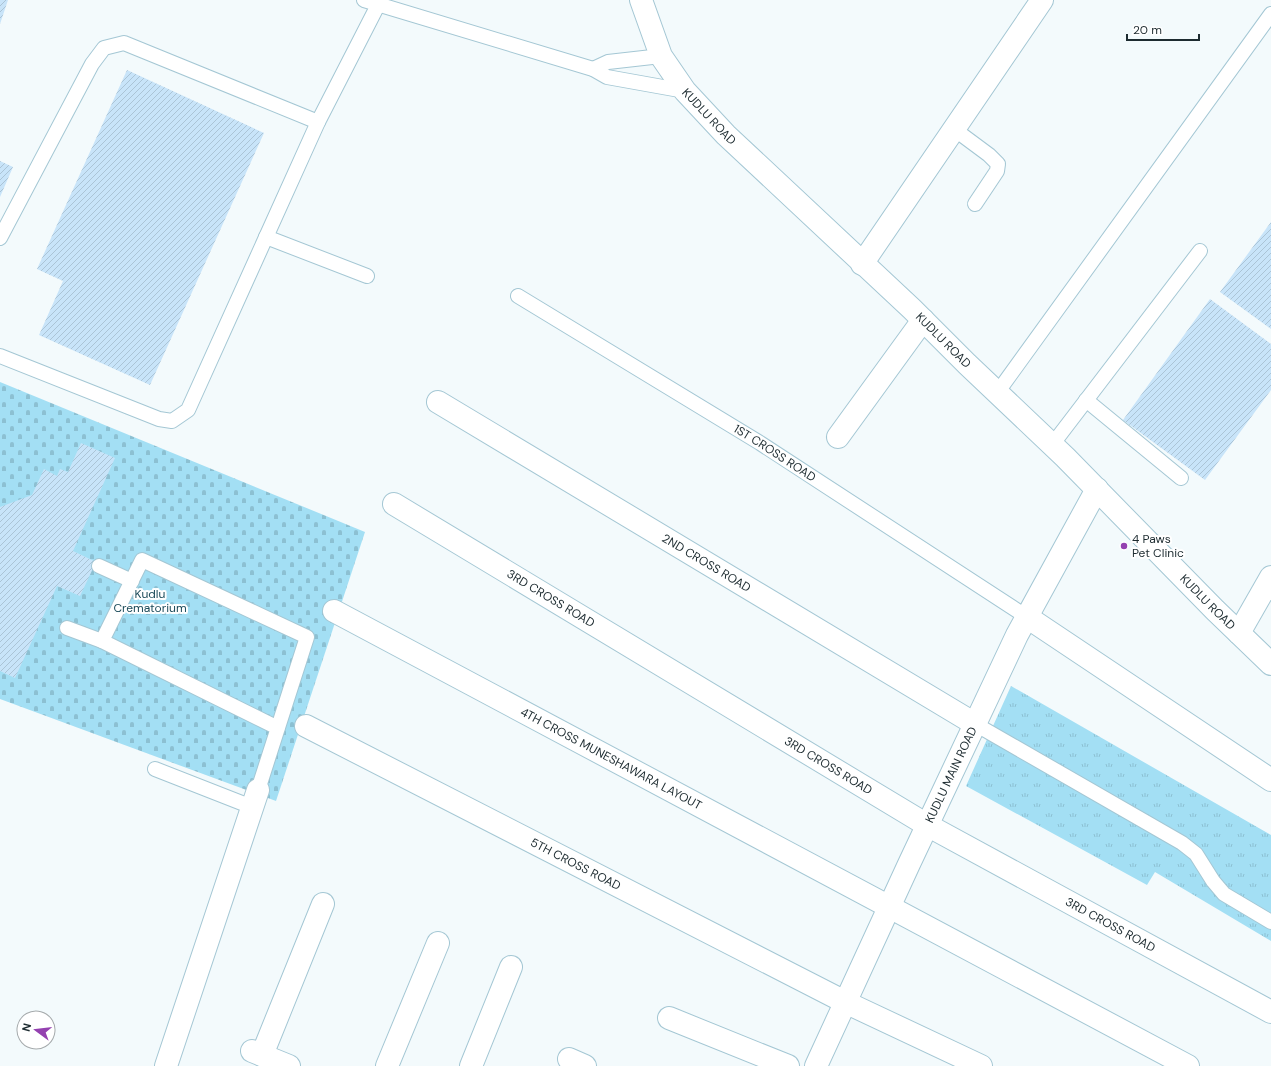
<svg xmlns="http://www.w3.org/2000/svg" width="1271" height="1066" font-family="'DM Sans',sans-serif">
<defs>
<pattern id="grass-tufts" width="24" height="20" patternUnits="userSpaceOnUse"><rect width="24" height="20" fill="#a3dff4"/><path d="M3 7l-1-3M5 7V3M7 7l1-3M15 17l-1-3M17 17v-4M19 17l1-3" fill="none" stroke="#8cc0d2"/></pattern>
<pattern id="cemetery-stones" width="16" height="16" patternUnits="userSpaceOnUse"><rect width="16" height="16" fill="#a3dff4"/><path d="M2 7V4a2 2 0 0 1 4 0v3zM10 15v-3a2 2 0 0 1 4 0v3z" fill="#8cc0d2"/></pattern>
<pattern id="building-hatch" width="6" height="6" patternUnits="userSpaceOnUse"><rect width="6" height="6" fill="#c8e4f9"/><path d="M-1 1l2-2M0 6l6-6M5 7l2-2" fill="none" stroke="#abc4d6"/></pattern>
</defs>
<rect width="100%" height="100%" fill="#f3fafc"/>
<path fill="url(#grass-tufts)" d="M 1011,686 L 1271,835 L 1271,941 L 1155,872 L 1147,885 L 966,786 Z"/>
<path fill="url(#cemetery-stones)" d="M 0,382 L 365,532 L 276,801 L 0,699 Z"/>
<path fill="url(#building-hatch)" d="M 0,0 L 8,0 L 0,24 Z
M 127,70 L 264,133 L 150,385 L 39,335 L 63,281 L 37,269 Z
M 0,161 L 13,167 L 0,197 Z
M 1271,222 L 1271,329 L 1220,292 Z
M 1210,299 L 1271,344 L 1271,390 L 1205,480 L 1123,420 Z
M 81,443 L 115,458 L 73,551 L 96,562 L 80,596 L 57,586 L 15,678 L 0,671 L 0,507 L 32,495 L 44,469 L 57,476 L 60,469 L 68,472 Z"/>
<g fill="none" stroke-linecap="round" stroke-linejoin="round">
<g stroke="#a4c7d4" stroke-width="16">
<g id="lane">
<path d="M 364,0 L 593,69 L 607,77 L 685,91"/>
<path d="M 593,69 L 608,62 L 661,56"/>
<path d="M 954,129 L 989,155 L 998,164 L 997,171 L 975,204"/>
<path d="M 266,237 L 367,276"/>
<path d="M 0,238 L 92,64 L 104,48 L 124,43 L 318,122"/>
<path id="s1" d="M 518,296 L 760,443 L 1027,617"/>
<path d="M 0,356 L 159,419 L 172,421 L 188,410 L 318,122 L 378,5"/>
<path d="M 997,393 L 1271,14"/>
<path d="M 1086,400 L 1181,478"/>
<path d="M 1052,445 L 1200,251"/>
<path d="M 99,566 L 132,581"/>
<path d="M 67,628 L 102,641"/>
<path d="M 975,724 L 1182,843 L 1196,854 L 1213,881 L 1224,894 L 1271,922"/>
<path d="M 155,769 L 252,807"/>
<path d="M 258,790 L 307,637 L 142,560 L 102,641 L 278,728"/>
</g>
</g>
<g stroke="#a4c7d4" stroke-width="24">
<g id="street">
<path d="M 862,264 L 1042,0"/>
<path id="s2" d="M 438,402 L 975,724"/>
<path d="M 838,437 L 923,320"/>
<path id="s3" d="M 394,504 L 927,825 L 1271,1012"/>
<path id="s4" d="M 334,611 L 1188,1066"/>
<path d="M 1027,617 L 1271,780"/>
<path d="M 1239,633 L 1271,577"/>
<path id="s5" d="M 306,726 L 845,1002 L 981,1066"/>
<path d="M 669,1018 L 788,1066"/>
<path d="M 252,1051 L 289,1066"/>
<path d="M 262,1055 L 323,904"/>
<path d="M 569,1059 L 585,1066"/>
<path d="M 166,1066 L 258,790"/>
<path d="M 387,1066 L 438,943"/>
<path d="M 471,1066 L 511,967"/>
<path id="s6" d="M 816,1066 L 909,864 L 1017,635 L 1097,489"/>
</g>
</g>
<g stroke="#a4c7d4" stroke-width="24">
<g id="secondary">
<path id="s7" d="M 641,0 L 661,56 L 685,91 L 726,135 L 912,309 L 967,364 L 1065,457 L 1215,610 L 1271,664"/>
</g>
</g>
<use href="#lane" stroke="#fff" stroke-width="14"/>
<use href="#street" stroke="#fff" stroke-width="22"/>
<use href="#secondary" stroke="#fff" stroke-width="22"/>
</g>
<circle fill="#9441b0" stroke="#fff" stroke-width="1.5" cx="1124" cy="546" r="4"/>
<g text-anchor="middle" stroke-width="4" stroke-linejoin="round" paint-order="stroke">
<g font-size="12" fill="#1d2b30" stroke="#fff">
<text dy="4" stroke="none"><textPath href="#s7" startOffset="137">KUDLU ROAD</textPath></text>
<text dy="4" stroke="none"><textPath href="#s7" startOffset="461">KUDLU ROAD</textPath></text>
<text dy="4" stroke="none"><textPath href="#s1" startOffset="301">1ST CROSS ROAD</textPath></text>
<text dy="4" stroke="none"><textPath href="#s2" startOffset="313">2ND CROSS ROAD</textPath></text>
<text dy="4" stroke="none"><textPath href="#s3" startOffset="183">3RD CROSS ROAD</textPath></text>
<text dy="4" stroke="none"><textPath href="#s7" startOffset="833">KUDLU ROAD</textPath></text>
<text dy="4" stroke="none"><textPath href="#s4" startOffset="314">4TH CROSS MUNESHAWARA LAYOUT</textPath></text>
<text dy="4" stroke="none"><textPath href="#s3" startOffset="507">3RD CROSS ROAD</textPath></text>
<text dy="4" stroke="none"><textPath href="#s6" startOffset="321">KUDLU MAIN ROAD</textPath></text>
<text dy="4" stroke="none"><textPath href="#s5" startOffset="303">5TH CROSS ROAD</textPath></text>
<text dy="4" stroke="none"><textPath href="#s3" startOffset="831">3RD CROSS ROAD</textPath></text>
</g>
<g font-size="12" fill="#1d2b30" stroke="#fff" text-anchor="start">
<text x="1132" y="543">4 Paws<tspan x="1132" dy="14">Pet Clinic</tspan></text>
</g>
<g font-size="12" fill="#1b4a59" stroke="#fff">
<text x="150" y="598">Kudlu<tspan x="150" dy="14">Crematorium</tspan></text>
</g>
</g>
<g transform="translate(36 1030) rotate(285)"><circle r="19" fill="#ffffff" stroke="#a5aaac"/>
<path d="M0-3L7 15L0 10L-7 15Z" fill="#9441b0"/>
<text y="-6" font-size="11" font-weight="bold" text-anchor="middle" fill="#1d2b30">N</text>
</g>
<path d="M1127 34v6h72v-6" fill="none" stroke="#1d2b30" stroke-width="2"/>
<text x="1133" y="34" font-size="12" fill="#1d2b30" stroke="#ffffff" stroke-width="3" paint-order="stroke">20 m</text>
</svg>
